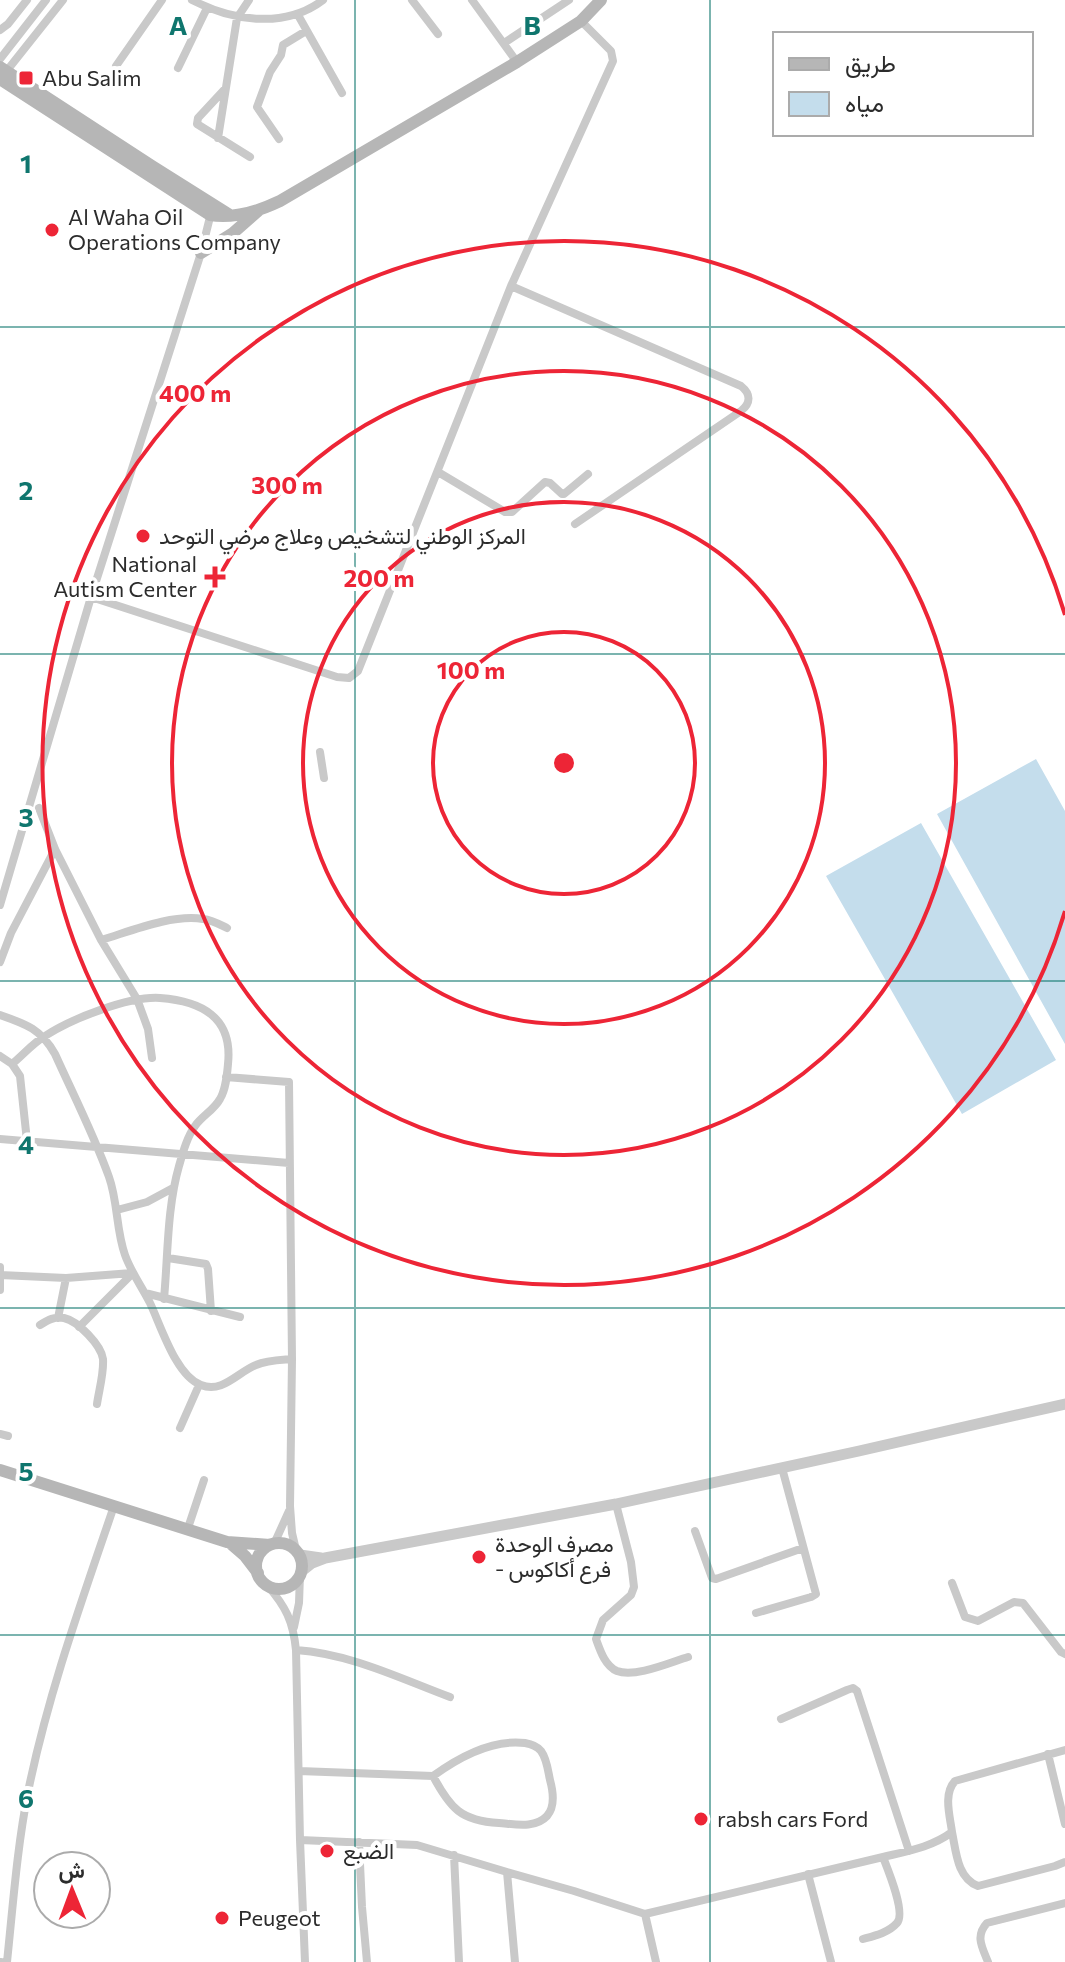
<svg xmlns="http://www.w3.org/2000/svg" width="1065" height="1962" font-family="Commissioner,Vazirmatn,sans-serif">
<rect width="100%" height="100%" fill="#fff"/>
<path fill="#c4ddec" d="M 1036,759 L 1065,811 L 1065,1044 L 937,814 Z
M 921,823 L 1056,1060 L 962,1114 L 826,876 Z"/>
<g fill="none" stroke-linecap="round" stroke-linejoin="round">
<path stroke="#c9c9c9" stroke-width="8" d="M 192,0 C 232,21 285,29 323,0
M 412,0 L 438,34
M 472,0 L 517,62
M 298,15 L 342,93
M 0,30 L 8,24 L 27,0
M 504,43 L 569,0
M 0,59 L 46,0
M 116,66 L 162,0
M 178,68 L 207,8
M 5,73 L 63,0
M 224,90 L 198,118 L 197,124 L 250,157
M 218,138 L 237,18 L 249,0
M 279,139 L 257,107 L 270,72 L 281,55 L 283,45 L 306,31
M 511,286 L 741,386 C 751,394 751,403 741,411 L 575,524
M 438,472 L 505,512 L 512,512 L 545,482 L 550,483 L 562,494 L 564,494 L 588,474
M 91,597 L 337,677 L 349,678 L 358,671 L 511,286 L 613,61 L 611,51 L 581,21
M 320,752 L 324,778
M 39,808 L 55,849 L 101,940 L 137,999 L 148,1029 L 152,1058
M 0,905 L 91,597 L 201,253 L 211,213
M 101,940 C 131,931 172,914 203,919 C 212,920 219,924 227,928
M 0,962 L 11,933 L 55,849
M 0,1015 C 26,1024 41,1029 55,1054 C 73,1094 94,1135 109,1177 C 118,1202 116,1230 125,1255 C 131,1272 142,1287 150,1303 C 161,1326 176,1376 201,1385 C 222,1394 238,1372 256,1365 C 267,1360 280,1360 292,1359
M 0,1056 L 12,1064 L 20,1076 L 27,1141
M 12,1064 C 23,1055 33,1043 45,1036 C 71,1019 129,996 160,998 C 201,1001 233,1017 228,1064 C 227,1075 226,1089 220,1099 C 214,1110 202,1116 195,1126 C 187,1137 183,1152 179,1166 C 167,1208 168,1255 164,1299
M 226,1077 L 289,1082 L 292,1359 L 290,1506 L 292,1533 L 296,1550
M 0,1139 L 289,1163
M 117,1210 L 147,1202 L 173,1188
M 168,1258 L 206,1264 L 208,1269 L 211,1311
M 0,1267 L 0,1290
M 0,1275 L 66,1278 L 132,1273
M 145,1293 L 240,1317
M 58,1318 L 66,1278
M 40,1325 C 48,1320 55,1316 64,1318 C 78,1321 101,1345 103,1359 C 104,1373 99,1390 97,1404
M 79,1327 L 132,1274
M 180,1428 L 199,1385
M 0,1434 L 8,1436
M 616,1504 L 631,1562 L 634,1587 L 631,1595 L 603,1620 L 596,1639 C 600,1650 605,1666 617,1671 C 635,1678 671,1662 688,1657
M 188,1528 L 204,1480
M 695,1531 L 712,1578 L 716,1579 L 803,1548
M 274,1544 L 289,1511
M 952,1583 L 965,1617 L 978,1621 L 1014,1602 L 1023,1603 L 1061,1652 L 1065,1654
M 267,1585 C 286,1607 293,1621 296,1650 L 300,1840 L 417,1845 L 507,1872 L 515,1962
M 756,1613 L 811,1597 L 816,1594 L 782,1468
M 294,1627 L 299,1603 L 300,1575
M 296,1650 C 351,1654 399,1678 450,1697
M 781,1719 L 847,1690 L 853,1688 L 857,1691 L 909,1851
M 1048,1754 L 1065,1824
M 299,1771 L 433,1776 C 459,1757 492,1739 525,1743 C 531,1744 537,1746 541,1751 C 547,1759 548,1771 550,1780 C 553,1791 555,1807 547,1816 C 535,1829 514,1824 499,1823 C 461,1821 450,1808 433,1776
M 952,1832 C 956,1851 957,1878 978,1886 L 1055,1866 L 1065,1862
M 300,1840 L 305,1962
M 359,1842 L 362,1907 L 367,1962
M 454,1855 L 459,1962
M 507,1872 L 574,1891 L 645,1914 L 883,1857 C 908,1851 932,1847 952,1832 C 950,1816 943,1794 955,1781 L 1065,1750
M 808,1874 L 831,1962
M 645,1914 L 656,1962
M 863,1939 C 874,1936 888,1933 897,1923 C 906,1913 888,1870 883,1857
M 0,1962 L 1,1962
M 7,1962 C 13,1905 17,1848 28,1792 C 48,1694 82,1600 114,1506
M 988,1962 C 982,1947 975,1936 987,1923 L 1065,1903"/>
<path stroke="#c9c9c9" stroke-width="11" d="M 300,1555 L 321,1558
M 302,1571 L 312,1563 L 325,1558 L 616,1504 L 859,1451 L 1065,1404"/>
<path stroke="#b6b6b6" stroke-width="12" d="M 0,67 L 152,166 L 230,215
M 0,79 L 210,215 C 234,219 259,211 280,201 L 517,62 L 581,21 L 601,0
M 201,253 L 233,233 L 258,211
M 0,1470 L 227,1542 L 270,1545
M 230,1543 L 245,1556 L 258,1573
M256 1566a23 23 0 1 1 46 0a23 23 0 1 1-46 0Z"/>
</g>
<path fill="none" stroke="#0f766e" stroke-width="2" stroke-opacity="0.55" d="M 355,0 L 355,1962M 710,0 L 710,1962M 0,327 L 1065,327M 0,654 L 1065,654M 0,981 L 1065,981M 0,1308 L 1065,1308M 0,1635 L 1065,1635"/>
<g fill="none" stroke="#ed2536" stroke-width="4">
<circle cx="564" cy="763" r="131"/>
<circle cx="564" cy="763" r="261"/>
<circle cx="564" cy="763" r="392"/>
<path d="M1065 911A522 522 0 1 1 1065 615"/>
</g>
<g fill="#ed2536" stroke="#fff" stroke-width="3">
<rect x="18" y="70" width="16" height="16" rx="4"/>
<circle cx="52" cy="230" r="8"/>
<circle cx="143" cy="536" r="8"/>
<path d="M211 565h8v8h8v8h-8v8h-8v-8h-8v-8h8z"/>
<circle cx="479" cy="1557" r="8"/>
<circle cx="701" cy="1819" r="8"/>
<circle cx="327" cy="1851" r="8"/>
<circle cx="222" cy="1918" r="8"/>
</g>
<g text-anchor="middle" stroke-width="8" stroke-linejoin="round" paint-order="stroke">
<g font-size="22" fill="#2c2c2c" stroke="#fff" text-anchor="start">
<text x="42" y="86">Abu Salim</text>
<text x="68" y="225">Al Waha Oil<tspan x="68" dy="25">Operations Company</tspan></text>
<text x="159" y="544">المركز الوطني لتشخيص وعلاج مرضي التوحد</text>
<text x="197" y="572" text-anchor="end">National<tspan x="197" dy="25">Autism Center</tspan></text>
<text x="495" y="1552">مصرف الوحدة<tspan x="495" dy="25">- فرع أكاكوس</tspan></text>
<text x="717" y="1827">rabsh cars Ford</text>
<text x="343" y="1859">الضبع</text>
<text x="238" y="1926">Peugeot</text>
</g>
</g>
<g font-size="26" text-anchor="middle" font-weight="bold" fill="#0f766e" stroke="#fff" stroke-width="8" stroke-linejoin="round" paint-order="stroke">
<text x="178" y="35">A</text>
<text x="532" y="35">B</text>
<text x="26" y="173">1</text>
<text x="26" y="500">2</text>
<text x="26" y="827">3</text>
<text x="26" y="1154">4</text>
<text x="26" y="1481">5</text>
<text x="26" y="1808">6</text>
</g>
<circle cx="564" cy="763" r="12" fill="#ed2536" stroke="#fff" stroke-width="4"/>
<g font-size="24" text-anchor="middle" font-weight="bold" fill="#ed2536" stroke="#fff" stroke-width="8" stroke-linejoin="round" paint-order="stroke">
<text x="195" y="402">400 m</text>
<text x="287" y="494">300 m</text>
<text x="379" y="587">200 m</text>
<text x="471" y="679">100 m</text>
</g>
<rect x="773" y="32" width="260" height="104" fill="#ffffff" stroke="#ababab" stroke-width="2"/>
<rect x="789" y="58" width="40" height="12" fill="#b6b6b6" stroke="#ababab" stroke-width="2"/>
<text x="845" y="72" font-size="24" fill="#2c2c2c">طريق</text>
<rect x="789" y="92" width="40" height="24" fill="#c4ddec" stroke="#ababab" stroke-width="2"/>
<text x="845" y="112" font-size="24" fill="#2c2c2c">مياه</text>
<g transform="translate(72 1890) rotate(359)"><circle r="38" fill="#ffffff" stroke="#ababab" stroke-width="2"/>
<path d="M0-6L14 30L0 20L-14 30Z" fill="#ed2536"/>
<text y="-12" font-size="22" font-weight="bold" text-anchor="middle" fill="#2c2c2c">ش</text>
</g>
</svg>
